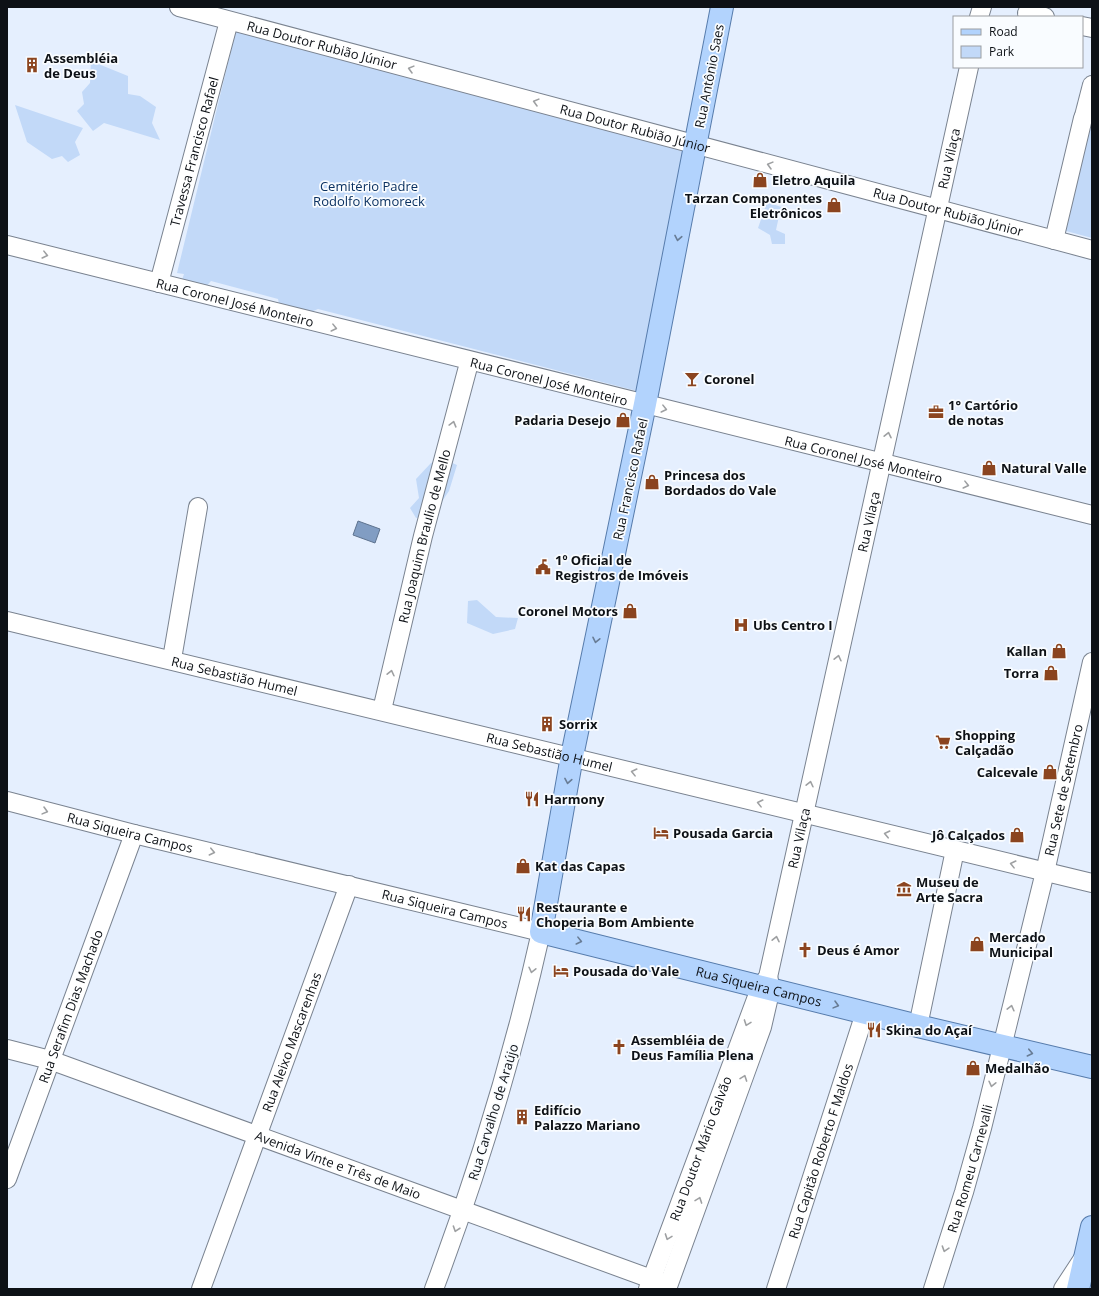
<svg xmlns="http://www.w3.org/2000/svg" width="1099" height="1296" font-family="'Open Sans',sans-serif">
<rect width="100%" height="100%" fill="#e5effe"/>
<path fill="#c2d9f8" d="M 236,30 L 687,146 L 637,391 L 318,309 L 306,314 L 280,308 L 278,299 L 211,281 L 204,289 L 182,280 L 184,274 L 177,273 Z
M 91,61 L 128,76 L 128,94 L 140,96 L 156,107 L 152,123 L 160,140 L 104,123 L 93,131 L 77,111 L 84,104 L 82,92 L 90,83 Z
M 15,105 L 83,128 L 75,142 L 80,155 L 68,162 L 62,156 L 52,159 L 27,142 Z
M 1091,123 L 1092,123 L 1092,238 L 1066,231 Z
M 767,202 L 781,207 L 776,230 L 785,234 L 785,244 L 772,244 L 770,235 L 758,228 Z
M 443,459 L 457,465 L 449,491 L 433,515 L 416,518 L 410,508 L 419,498 L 416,479 L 431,463 Z
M 477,600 L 496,617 L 518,618 L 515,629 L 493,634 L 467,623 L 468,601 Z"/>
<path fill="#819dc3" stroke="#5e738f" d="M 358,521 L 380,529 L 375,543 L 353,535 Z"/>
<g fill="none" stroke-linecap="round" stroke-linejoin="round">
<g stroke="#7a8390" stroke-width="20">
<g id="minor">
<path id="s1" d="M 179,7 L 1092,250"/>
<path d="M 1027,13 L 1045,17"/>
<path d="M 979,17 L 982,7"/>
<path d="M 1082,26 L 1092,28"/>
<path d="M 1084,116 L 1092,85"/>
<path d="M 1054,240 L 1083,118 L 1087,114 L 1092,113"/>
<path id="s2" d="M 7,245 C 369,336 730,428 1092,515"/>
<path id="s3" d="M 159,283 L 229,21"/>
<path id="s4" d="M 7,621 L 1092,883"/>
<path d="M 172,659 L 198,507"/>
<path id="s5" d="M 382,710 L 423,536 L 469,363"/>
<path id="s6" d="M 7,801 L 134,834 L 541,932 C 514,1053 478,1172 434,1289"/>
<path d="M 918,1026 L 955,850"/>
<path id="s7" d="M 7,1049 L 50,1060 L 668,1285"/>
<path id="s8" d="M 7,1179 L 134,834"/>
<path id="s9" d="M 201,1289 L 349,885"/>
<path id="s10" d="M 648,1289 L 761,986 L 768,977 L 969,67"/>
<path d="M 667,1289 L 762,1027 L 771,988 L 768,977"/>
<path id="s11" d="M 776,1289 L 865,1013"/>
<path id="s12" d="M 933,1289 L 964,1192 L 982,1128 L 1045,872 L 1092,662"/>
<path d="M 1063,1289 L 1082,1260"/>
</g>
</g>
<g stroke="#577cac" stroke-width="24">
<g id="major">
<path id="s13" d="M 722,7 L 645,404 L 572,756 L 541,932 L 918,1026 L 1092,1067"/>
<path d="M 1078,1289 L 1092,1227"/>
</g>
</g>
<use href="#minor" stroke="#fff" stroke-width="18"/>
<use href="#major" stroke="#b2d3fd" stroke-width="22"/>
</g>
<defs><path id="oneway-chevron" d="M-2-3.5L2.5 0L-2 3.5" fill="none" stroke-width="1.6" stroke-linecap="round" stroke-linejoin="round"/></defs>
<g stroke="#9ea0a2">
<use href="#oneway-chevron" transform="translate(411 69) rotate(-165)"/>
<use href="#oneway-chevron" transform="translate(536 102) rotate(-165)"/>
<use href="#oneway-chevron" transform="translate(770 165) rotate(-165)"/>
<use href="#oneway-chevron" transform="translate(45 255) rotate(14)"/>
<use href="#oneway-chevron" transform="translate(334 328) rotate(14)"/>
<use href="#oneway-chevron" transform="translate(664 409) rotate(14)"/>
<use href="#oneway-chevron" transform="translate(453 424) rotate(-75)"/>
<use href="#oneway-chevron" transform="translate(888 435) rotate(-78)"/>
<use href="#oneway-chevron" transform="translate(966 485) rotate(14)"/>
<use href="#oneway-chevron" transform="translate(838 658) rotate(-77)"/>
<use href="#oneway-chevron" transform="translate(391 673) rotate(-77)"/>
<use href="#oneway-chevron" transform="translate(634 772) rotate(-166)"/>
<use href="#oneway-chevron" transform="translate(810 784) rotate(-77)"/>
<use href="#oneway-chevron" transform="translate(760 803) rotate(-166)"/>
<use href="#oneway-chevron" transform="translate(45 811) rotate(15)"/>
<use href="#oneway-chevron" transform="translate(887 834) rotate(-167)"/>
<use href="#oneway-chevron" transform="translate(212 852) rotate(13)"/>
<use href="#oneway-chevron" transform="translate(1013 864) rotate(-166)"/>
<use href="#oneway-chevron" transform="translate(776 939) rotate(-78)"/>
<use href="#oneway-chevron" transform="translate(532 970) rotate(103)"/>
<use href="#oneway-chevron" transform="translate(1011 1008) rotate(-76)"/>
<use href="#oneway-chevron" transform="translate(747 1023) rotate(110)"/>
<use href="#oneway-chevron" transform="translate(744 1078) rotate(-70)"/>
<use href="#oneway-chevron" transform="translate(992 1084) rotate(103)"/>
<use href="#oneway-chevron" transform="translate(699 1200) rotate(-70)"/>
<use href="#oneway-chevron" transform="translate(456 1229) rotate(109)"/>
<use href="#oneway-chevron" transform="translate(668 1237) rotate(110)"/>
<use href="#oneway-chevron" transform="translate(945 1249) rotate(108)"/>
</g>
<g stroke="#687c95">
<use href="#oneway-chevron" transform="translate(678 238) rotate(101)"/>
<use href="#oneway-chevron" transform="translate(596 640) rotate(102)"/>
<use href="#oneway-chevron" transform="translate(568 781) rotate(100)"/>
<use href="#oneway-chevron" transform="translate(579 941) rotate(14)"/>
<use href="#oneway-chevron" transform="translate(836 1005) rotate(15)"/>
<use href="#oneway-chevron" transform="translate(1030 1053) rotate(13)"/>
</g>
<defs>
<g id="building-bare" transform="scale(1.2)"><path d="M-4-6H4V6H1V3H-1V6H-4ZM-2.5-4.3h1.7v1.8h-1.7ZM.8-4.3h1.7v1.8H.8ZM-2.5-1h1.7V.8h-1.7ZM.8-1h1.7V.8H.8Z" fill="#8b441f" stroke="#f9fcff" stroke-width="2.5" paint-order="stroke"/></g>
<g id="shop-bare" transform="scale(1.2)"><path d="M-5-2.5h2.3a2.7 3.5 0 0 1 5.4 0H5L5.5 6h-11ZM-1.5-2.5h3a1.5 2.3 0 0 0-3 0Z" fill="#8b441f" stroke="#f9fcff" stroke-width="2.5" paint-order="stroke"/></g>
<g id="bar-bare" transform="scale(1.2)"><path d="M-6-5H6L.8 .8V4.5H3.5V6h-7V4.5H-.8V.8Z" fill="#8b441f" stroke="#f9fcff" stroke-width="2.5" paint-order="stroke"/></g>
<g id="office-bare" transform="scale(1.2)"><path d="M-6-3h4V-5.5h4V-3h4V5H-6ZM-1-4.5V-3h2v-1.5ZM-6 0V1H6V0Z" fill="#8b441f" stroke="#f9fcff" stroke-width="2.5" paint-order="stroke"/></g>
<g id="civic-bare" transform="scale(1.2)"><path d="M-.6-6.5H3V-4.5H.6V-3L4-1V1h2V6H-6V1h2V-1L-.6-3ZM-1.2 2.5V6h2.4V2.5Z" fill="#8b441f" stroke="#f9fcff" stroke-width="2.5" paint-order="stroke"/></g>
<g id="hospital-bare" transform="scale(1.2)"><path d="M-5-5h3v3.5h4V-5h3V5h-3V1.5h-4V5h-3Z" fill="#8b441f" stroke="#f9fcff" stroke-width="2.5" paint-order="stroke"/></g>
<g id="supermarket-bare" transform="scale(1.2)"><path d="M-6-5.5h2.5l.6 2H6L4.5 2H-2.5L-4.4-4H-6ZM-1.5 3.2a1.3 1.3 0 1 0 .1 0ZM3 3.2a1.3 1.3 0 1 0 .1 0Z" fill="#8b441f" stroke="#f9fcff" stroke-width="2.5" paint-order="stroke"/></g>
<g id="restaurant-bare" transform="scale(1.2)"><path d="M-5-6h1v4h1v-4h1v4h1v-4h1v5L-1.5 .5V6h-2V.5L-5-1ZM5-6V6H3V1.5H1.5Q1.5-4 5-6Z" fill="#8b441f" stroke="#f9fcff" stroke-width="2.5" paint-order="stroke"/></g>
<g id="hotel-bare" transform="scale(1.2)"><path d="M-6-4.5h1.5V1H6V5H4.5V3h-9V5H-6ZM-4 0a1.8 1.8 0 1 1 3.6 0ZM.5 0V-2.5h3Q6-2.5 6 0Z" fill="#8b441f" stroke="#f9fcff" stroke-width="2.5" paint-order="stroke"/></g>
<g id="museum-bare" transform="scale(1.2)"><path d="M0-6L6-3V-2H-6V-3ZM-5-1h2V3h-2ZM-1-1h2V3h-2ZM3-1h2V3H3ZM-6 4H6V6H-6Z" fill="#8b441f" stroke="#f9fcff" stroke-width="2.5" paint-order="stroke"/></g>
<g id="church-bare" transform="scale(1.2)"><path d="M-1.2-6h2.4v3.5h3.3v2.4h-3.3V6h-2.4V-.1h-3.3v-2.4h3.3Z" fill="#8b441f" stroke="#f9fcff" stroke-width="2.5" paint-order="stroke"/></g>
</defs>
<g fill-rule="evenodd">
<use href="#building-bare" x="32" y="65"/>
<use href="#shop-bare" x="760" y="180"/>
<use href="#shop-bare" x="834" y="205"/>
<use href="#bar-bare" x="692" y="379"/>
<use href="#office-bare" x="936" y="412"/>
<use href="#shop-bare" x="623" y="420"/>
<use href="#shop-bare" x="989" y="468"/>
<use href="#shop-bare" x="652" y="482"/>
<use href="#civic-bare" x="543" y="567"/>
<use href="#shop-bare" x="630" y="611"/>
<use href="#hospital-bare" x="741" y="625"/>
<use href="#shop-bare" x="1059" y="651"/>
<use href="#shop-bare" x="1051" y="673"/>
<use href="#building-bare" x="547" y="724"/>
<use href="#supermarket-bare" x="943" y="742"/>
<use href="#shop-bare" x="1050" y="772"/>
<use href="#restaurant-bare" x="532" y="799"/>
<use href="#hotel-bare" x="661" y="833"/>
<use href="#shop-bare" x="1017" y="835"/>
<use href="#shop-bare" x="523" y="866"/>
<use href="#museum-bare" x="904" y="889"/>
<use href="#restaurant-bare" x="524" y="914"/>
<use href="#shop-bare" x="977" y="944"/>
<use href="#church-bare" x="805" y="950"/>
<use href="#hotel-bare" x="561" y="971"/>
<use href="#restaurant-bare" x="874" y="1030"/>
<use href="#church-bare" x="619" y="1047"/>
<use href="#shop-bare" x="973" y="1068"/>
<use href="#building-bare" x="522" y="1117"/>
</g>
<g text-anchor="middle" stroke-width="3.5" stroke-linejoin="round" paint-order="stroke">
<g font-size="13" fill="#0d1116" stroke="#f9fcff">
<text dy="5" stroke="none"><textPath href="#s1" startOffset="148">Rua Doutor Rubião Júnior</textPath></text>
<text transform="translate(709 76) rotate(-79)" y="5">Rua Antônio Saes</text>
<text dy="5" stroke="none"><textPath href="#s1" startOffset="472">Rua Doutor Rubião Júnior</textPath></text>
<text dy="5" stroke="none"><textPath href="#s3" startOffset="136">Travessa Francisco Rafael</textPath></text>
<text dy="5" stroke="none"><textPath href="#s10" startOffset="1173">Rua Vilaça</textPath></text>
<text dy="5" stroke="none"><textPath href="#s1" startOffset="796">Rua Doutor Rubião Júnior</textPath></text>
<text dy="5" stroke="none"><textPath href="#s2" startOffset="235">Rua Coronel José Monteiro</textPath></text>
<text dy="5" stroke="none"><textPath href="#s2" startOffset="559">Rua Coronel José Monteiro</textPath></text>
<text dy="5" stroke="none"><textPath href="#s2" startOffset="883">Rua Coronel José Monteiro</textPath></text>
<text transform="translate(630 479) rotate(-78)" y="5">Rua Francisco Rafael</text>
<text dy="5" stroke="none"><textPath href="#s10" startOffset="801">Rua Vilaça</textPath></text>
<text dy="5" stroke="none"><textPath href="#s5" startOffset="179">Rua Joaquim Braulio de Mello</textPath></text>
<text dy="5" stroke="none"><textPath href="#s4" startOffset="234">Rua Sebastião Humel</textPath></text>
<text dy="5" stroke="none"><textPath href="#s4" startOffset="558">Rua Sebastião Humel</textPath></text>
<text dy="5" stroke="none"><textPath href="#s12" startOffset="516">Rua Sete de Setembro</textPath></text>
<text dy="5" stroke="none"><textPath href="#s6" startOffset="127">Rua Siqueira Campos</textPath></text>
<text dy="5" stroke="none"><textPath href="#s10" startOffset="477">Rua Vilaça</textPath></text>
<text dy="5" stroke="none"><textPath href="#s6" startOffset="451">Rua Siqueira Campos</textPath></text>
<text dy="5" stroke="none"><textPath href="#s13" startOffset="1167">Rua Siqueira Campos</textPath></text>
<text dy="5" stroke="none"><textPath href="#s8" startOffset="184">Rua Serafim Dias Machado</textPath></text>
<text dy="5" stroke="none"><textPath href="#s9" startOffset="263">Rua Aleixo Mascarenhas</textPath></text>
<text transform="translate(493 1112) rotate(-73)" y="5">Rua Carvalho de Araújo</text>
<text dy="5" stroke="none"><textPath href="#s10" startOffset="150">Rua Doutor Mário Galvão</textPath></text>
<text dy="5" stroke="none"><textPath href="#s11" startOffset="145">Rua Capitão Roberto F Maldos</textPath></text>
<text dy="5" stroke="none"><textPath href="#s7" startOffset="351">Avenida Vinte e Três de Maio</textPath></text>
<text dy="5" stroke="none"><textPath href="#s12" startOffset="126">Rua Romeu Carnevalli</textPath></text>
</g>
<g font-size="13" font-weight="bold" fill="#0d1116" stroke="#f9fcff" text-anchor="start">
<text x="44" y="63">Assembléia<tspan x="44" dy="15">de Deus</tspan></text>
<text x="772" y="185">Eletro Aquila</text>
<text x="822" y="203" text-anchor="end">Tarzan Componentes<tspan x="822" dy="15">Eletrônicos</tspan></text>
<text x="704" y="384">Coronel</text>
<text x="948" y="410">1° Cartório<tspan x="948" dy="15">de notas</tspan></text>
<text x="611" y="425" text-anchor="end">Padaria Desejo</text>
<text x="1001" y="473">Natural Valle</text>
<text x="664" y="480">Princesa dos<tspan x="664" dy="15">Bordados do Vale</tspan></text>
<text x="555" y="565">1º Oficial de<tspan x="555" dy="15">Registros de Imóveis</tspan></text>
<text x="618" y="616" text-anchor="end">Coronel Motors</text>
<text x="753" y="630">Ubs Centro I</text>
<text x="1047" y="656" text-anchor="end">Kallan</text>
<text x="1039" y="678" text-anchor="end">Torra</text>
<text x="559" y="729">Sorrix</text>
<text x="955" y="740">Shopping<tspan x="955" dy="15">Calçadão</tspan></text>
<text x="1038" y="777" text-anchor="end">Calcevale</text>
<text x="544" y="804">Harmony</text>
<text x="673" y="838">Pousada Garcia</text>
<text x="1005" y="840" text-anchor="end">Jô Calçados</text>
<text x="535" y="871">Kat das Capas</text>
<text x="916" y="887">Museu de<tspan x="916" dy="15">Arte Sacra</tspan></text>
<text x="536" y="912">Restaurante e<tspan x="536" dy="15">Choperia Bom Ambiente</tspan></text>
<text x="989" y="942">Mercado<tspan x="989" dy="15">Municipal</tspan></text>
<text x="817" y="955">Deus é Amor</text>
<text x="573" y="976">Pousada do Vale</text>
<text x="886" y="1035">Skina do Açaí</text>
<text x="631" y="1045">Assembléia de<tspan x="631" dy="15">Deus Família Plena</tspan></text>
<text x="985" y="1073">Medalhão</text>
<text x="534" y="1115">Edifício<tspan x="534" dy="15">Palazzo Mariano</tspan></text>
</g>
<g font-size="13" fill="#0a3161" stroke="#f9fcff">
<text x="369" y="191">Cemitério Padre<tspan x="369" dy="15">Rodolfo Komoreck</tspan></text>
</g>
</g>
<rect width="1099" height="1296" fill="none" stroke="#0d1116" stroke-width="16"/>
<rect x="953" y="16" width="130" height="52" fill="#f9fcff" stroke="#9b9ea2"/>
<rect x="961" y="29" width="20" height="6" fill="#b2d3fd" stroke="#9b9ea2"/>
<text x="989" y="36" font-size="12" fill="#0d1116">Road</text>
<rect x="961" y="46" width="20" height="12" fill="#c2d9f8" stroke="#9b9ea2"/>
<text x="989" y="56" font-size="12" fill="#0d1116">Park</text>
</svg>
